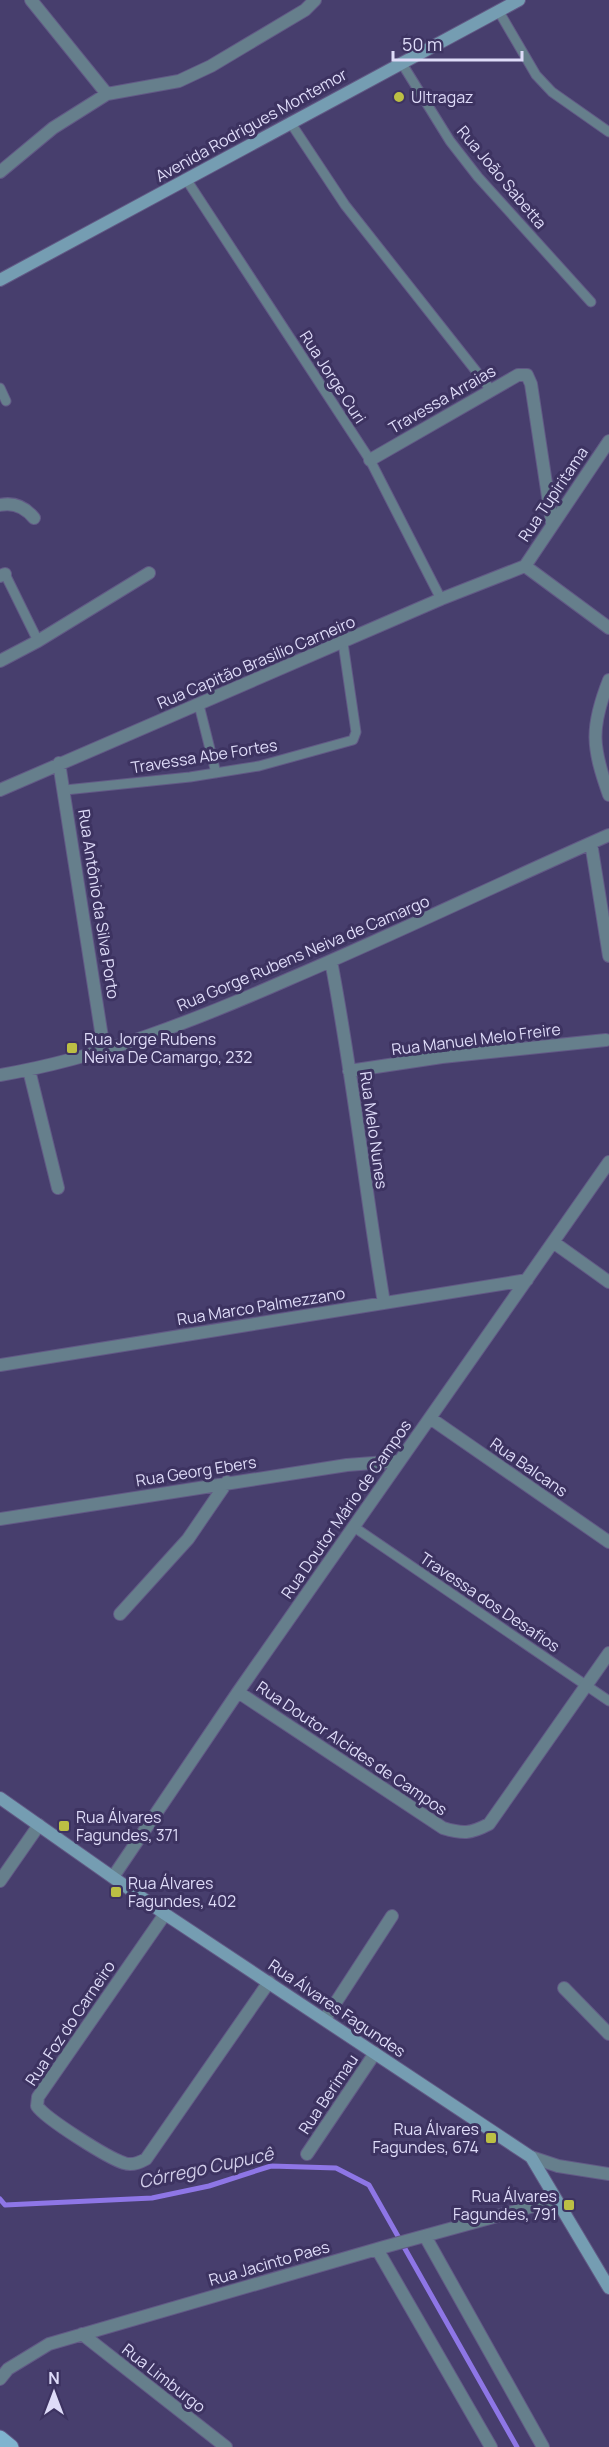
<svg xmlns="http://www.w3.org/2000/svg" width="609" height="2447" font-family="Manrope,sans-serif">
<rect width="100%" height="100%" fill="#473e6d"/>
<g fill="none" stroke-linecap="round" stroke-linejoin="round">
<path stroke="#8e76e6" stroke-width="5" d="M 0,2199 L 5,2205 L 152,2198 L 209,2186 L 271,2166 L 336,2168 L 369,2185 L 517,2447"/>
<g stroke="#625a86" stroke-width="11">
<path id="lane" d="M 498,10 L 536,75 L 552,92 L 609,132
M 401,62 L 450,141 L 478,177 L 591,302
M 290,122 L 345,205 L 491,390
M 186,179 L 370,460 L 441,599
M 0,388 L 6,401
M 5,574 L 38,641
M 199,705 L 216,773
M 65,790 L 190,777 L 259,766 L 353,740 L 356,732 L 343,643
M 354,1527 L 609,1701"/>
</g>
<g stroke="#625a86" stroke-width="14">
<path id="street" d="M 31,0 L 107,94
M 0,172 L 53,128 L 107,94 L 179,81 L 211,66 L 305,10 L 315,0
M 370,460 L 518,375 L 527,375 L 531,384 L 552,523
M 0,505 C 14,502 25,507 34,518
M 525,566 L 609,441
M 525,566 L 609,628
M 0,576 L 5,574
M 0,661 L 38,641 L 149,573
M 609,680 C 590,728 592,747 609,795
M 59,763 L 104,1050
M 0,790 L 441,599 L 525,566
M 591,843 L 609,956
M 331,961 C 353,1075 365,1189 384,1303
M 29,1070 L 58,1188
M 349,1071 L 442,1057 L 606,1040
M 0,1075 C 100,1058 196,1020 289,979 C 397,933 502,882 609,835
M 553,1242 L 609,1282
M 0,1365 L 527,1280
M 430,1418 L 609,1542
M 0,1519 L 347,1465 L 399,1461
M 120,1614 L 188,1539 L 227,1482
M 238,1692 L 443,1828 C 463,1834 470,1834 489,1824 L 609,1653
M 113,1877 L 238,1692 L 609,1162
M 0,1881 L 39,1825
M 165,1914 L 38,2097 L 37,2106 C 46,2119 108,2158 124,2163 C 132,2166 139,2163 146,2159 L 269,1982
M 564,1988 L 609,2034
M 325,2019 L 392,1916
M 307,2154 L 375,2053
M 531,2157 L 558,2166 L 609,2174
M 425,2236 L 543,2447
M 377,2249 L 491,2447
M 82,2334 L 226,2447
M 0,2379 L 8,2369 L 49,2344 L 384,2247 L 556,2200"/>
</g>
<g stroke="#625a86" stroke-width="14">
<path id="secondary" d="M 0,280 L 519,0
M 0,1798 L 165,1914 L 531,2157 L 609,2288"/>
</g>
<g stroke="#625a86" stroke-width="17">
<path id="primary" d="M 0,2438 L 11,2447"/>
</g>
<use href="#lane" stroke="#667f8c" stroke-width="9"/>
<use href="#street" stroke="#667f8c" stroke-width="12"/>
<use href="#secondary" stroke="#759db2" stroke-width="12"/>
<use href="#primary" stroke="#80b4cf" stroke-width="15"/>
</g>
<g fill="#bcbf44" stroke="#3d3361" stroke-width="2">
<circle cx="399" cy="97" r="6"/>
<rect x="66" y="1042" width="12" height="12" rx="3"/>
<rect x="58" y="1820" width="12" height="12" rx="3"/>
<rect x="110" y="1886" width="12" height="12" rx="3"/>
<rect x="485" y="2132" width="12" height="12" rx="3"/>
<rect x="563" y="2199" width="12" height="12" rx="3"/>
</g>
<g text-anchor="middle" stroke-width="6" stroke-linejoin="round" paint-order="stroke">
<g font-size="16" fill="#dedbf8" stroke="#3d3361" text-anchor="start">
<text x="411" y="103">Ultragaz</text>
<text x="84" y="1045">Rua Jorge Rubens<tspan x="84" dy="18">Neiva De Camargo, 232</tspan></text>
<text x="76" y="1823">Rua Álvares<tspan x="76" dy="18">Fagundes, 371</tspan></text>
<text x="128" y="1889">Rua Álvares<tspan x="128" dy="18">Fagundes, 402</tspan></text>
<text x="479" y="2135" text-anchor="end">Rua Álvares<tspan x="479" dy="18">Fagundes, 674</tspan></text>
<text x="557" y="2202" text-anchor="end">Rua Álvares<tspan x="557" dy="18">Fagundes, 791</tspan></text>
</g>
<g font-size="16" fill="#dedbf8" stroke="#3d3361">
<text transform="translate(251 125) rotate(-29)" y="6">Avenida Rodrigues Montemor</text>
<text transform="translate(502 177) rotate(50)" y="6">Rua João Sabetta</text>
<text transform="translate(333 377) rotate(57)" y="6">Rua Jorge Curi</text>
<text transform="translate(442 399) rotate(-30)" y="6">Travessa Arraias</text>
<text transform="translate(553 494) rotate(-56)" y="6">Rua Tupiritama</text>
<text transform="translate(256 662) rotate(-23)" y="6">Rua Capitão Brasilio Carneiro</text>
<text transform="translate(204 756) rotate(-9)" y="6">Travessa Abe Fortes</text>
<text transform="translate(99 904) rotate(81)" y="6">Rua Antônio da Silva Porto</text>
<text transform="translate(303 953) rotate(-23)" y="6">Rua Gorge Rubens Neiva de Camargo</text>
<text transform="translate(476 1039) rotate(-7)" y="6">Rua Manuel Melo Freire</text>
<text transform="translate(374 1130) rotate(82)" y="6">Rua Melo Nunes</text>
<text transform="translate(261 1306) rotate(-9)" y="6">Rua Marco Palmezzano</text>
<text transform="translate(529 1467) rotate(35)" y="6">Rua Balcans</text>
<text transform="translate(196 1471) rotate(-9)" y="6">Rua Georg Ebers</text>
<text transform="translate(346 1509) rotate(-55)" y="6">Rua Doutor Mário de Campos</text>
<text transform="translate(490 1602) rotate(34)" y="6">Travessa dos Desafios</text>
<text transform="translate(352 1748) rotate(34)" y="6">Rua Doutor Alcides de Campos</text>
<text transform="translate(337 2008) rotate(34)" y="6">Rua Álvares Fagundes</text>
<text transform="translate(70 2023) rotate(-56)" y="6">Rua Foz do Carneiro</text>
<text transform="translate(328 2094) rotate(-56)" y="6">Rua Berimau</text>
<text transform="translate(269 2263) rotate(-16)" y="6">Rua Jacinto Paes</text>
<text transform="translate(164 2378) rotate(38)" y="6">Rua Limburgo</text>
</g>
<g font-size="18" font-style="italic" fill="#d1cde9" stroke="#3d3361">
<text transform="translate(206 2168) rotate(-12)" y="6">Córrego Cupucê</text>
</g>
</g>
<g transform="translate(54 2393)" stroke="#3d3361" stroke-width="4.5" paint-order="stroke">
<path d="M0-4.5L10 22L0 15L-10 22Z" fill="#dedbf8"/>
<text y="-9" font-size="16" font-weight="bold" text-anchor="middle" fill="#dedbf8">N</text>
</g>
<path d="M393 51v9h129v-9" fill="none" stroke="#dedbf8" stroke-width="3"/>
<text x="402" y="51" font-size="18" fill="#dedbf8" stroke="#3d3361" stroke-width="4.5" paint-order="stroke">50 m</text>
</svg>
